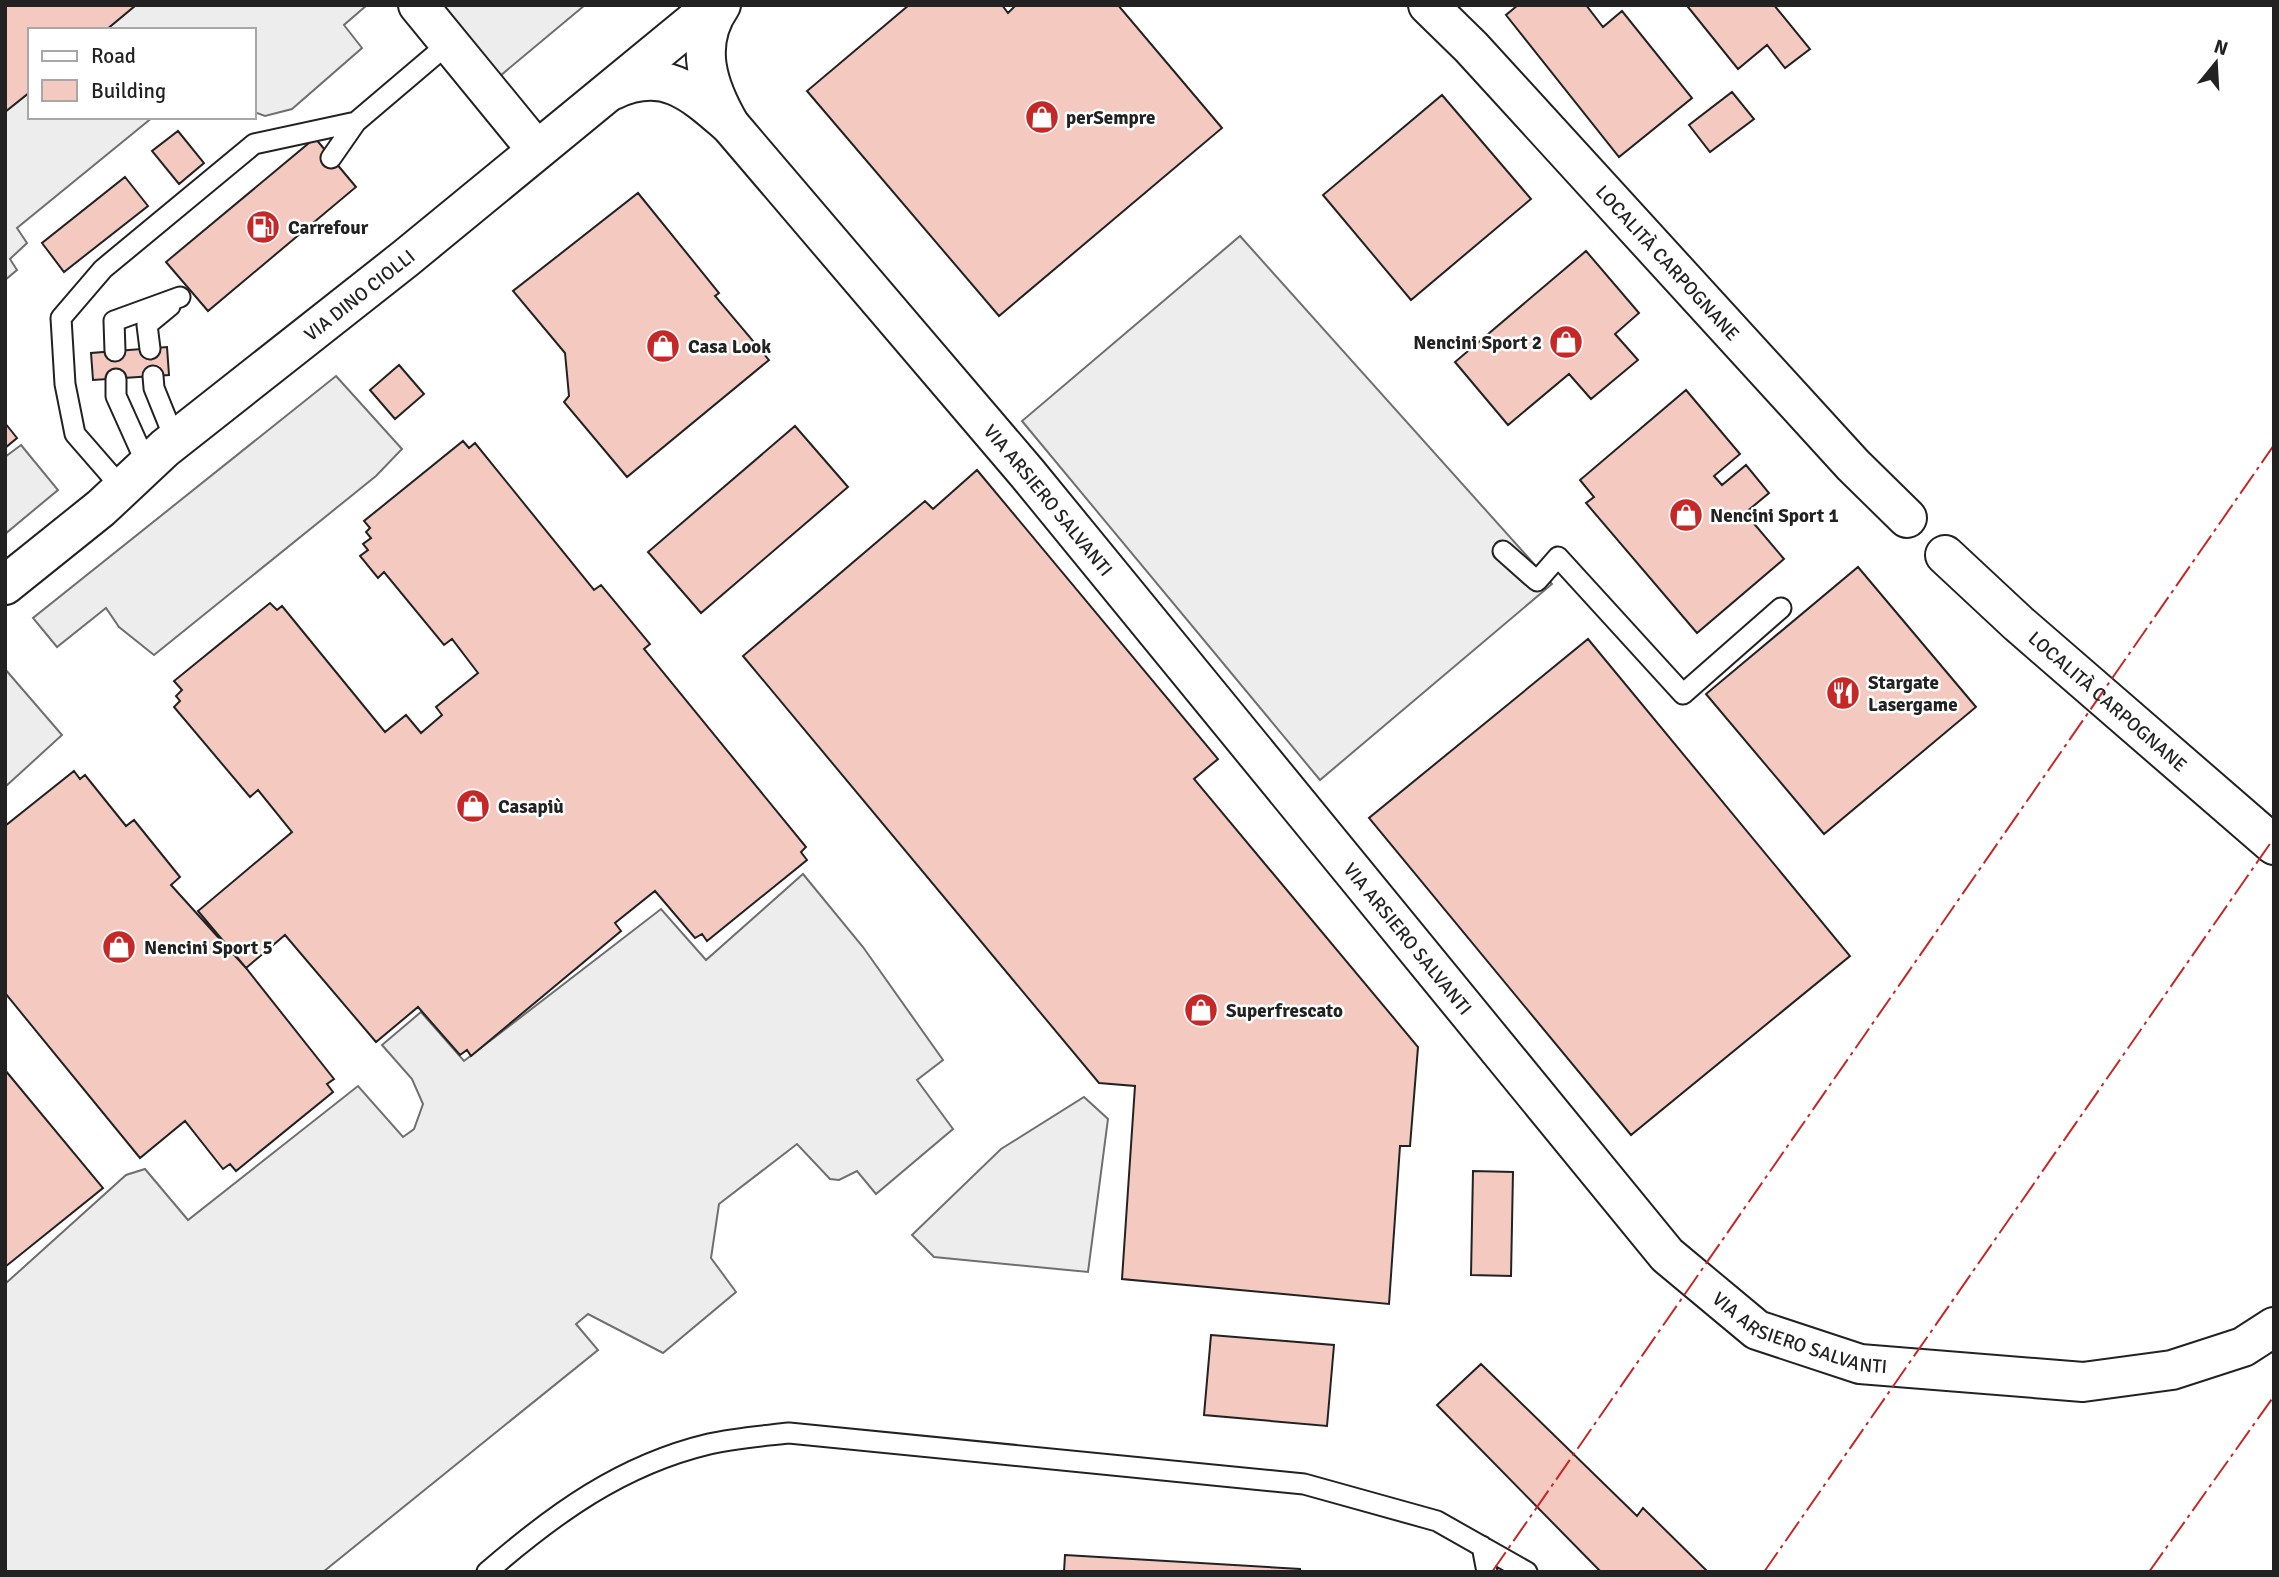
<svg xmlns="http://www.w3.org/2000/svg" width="2279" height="1577" font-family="Signika,sans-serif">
<rect width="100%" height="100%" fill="#fff"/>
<path fill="#ededed" stroke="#6f6f6f" stroke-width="2" d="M 136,5 L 367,5 L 344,25 L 362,48 L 292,109 L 265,116 L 254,112 L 254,30 L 106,30 Z
M 442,5 L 585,5 L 500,76 Z
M 30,92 L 30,117 L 153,117 L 17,228 L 27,243 L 10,259 L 17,270 L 5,280 L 5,112 Z
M 1240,236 L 1552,584 L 1320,780 L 1022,421 Z
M 336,376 L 402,449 L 376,476 L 154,655 L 119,627 L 106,608 L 57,647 L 33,618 Z
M 21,445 L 58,490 L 5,534 L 5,457 Z
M 5,669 L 62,735 L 5,787 Z
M 803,874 L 863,947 L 943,1060 L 917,1080 L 953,1129 L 876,1194 L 857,1171 L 839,1180 L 830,1179 L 797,1144 L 719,1204 L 711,1258 L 736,1292 L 663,1353 L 588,1314 L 576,1324 L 598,1350 L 323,1572 L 5,1572 L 5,1284 L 126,1175 L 145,1169 L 188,1220 L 358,1086 L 403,1137 L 414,1129 L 423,1104 L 412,1079 L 382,1045 L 421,1012 L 464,1061 L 661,909 L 706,960 Z
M 1084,1097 L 1108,1119 L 1088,1272 L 934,1257 L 912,1235 L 1001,1149 Z"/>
<path fill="#f3c9c0" stroke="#222" stroke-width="2" d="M 5,5 L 136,5 L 106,30 L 30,30 L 30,92 L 5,112 Z
M 909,5 L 1002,5 L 1008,13 L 1016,5 L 1118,5 L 1222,128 L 999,316 L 807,91 Z
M 1518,5 L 1586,5 L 1603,27 L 1622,11 L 1692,98 L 1619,157 L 1506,15 Z
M 1690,5 L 1774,5 L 1810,49 L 1785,68 L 1767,45 L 1738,69 L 1688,7 Z
M 1732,92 L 1754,119 L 1710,152 L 1689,125 Z
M 1442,95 L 1531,199 L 1411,300 L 1323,195 Z
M 178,131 L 204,163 L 179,184 L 152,151 Z
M 315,138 L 356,187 L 208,311 L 166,262 Z
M 125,177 L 148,206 L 64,272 L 42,243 Z
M 638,193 L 719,293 L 715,296 L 769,360 L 627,477 L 564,402 L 569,396 L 565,353 L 513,291 Z
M 1586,251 L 1639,313 L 1615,334 L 1638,360 L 1591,399 L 1569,374 L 1508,425 L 1455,362 Z
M 167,347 L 169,375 L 93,380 L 91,353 Z
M 399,365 L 424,394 L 395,419 L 370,390 Z
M 1686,390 L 1740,454 L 1714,476 L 1722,485 L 1746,465 L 1769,493 L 1745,513 L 1784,559 L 1697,633 L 1586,503 L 1594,497 L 1580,480 Z
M 5,423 L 17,438 L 5,448 Z
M 795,426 L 848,487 L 701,613 L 648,552 Z
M 463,441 L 469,448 L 475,443 L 594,590 L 601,585 L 650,644 L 644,649 L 806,847 L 801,852 L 807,860 L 707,941 L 702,934 L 695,938 L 655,891 L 615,923 L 621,931 L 471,1056 L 467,1050 L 460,1055 L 418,1007 L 376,1042 L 285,935 L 246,968 L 198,911 L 292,832 L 258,790 L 250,797 L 174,707 L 180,701 L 176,696 L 182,690 L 174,681 L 270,603 L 277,610 L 282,606 L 385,732 L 406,715 L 421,733 L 442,715 L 436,707 L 478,673 L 452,639 L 444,645 L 384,572 L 378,578 L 360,556 L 368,550 L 363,544 L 371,538 L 366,532 L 370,528 L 364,521 Z
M 977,470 L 1218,759 L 1194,779 L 1418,1047 L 1410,1146 L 1400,1146 L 1389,1304 L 1122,1279 L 1135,1086 L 1099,1083 L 743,656 L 925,501 L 933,509 Z
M 1858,567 L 1976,707 L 1824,834 L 1706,694 Z
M 1588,639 L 1850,956 L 1631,1135 L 1369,818 Z
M 74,771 L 80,779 L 85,775 L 126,826 L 134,820 L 180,877 L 171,885 L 246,968 L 334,1079 L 327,1084 L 333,1092 L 236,1171 L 230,1164 L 223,1169 L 185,1121 L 140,1158 L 5,993 L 5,826 Z
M 5,1070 L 103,1188 L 5,1267 Z
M 1473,1171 L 1513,1172 L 1511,1276 L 1471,1275 Z
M 1211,1335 L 1334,1345 L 1327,1426 L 1204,1415 Z
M 1481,1364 L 1637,1516 L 1643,1508 L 1708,1572 L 1601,1572 L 1437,1405 Z
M 1065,1555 L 1300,1569 L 1300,1572 L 1064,1572 Z"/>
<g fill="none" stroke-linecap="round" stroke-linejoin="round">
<g stroke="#222" stroke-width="23">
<path id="service" d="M 331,158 L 356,122 L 449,43
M 150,349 L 147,325 L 170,306
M 115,351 L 114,321 L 180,297
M 153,376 L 154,388 L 175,440
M 116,379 L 116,396 L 147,465
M 122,488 L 75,434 L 65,384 L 61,318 L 103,269 L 254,144 L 356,122
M 1503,551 L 1537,581 L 1558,557 L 1683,694 L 1781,608
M 1482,1546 L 1487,1572
M 487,1572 C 554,1514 621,1465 709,1444 C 735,1438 763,1436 789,1433 L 1304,1484 L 1437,1521 L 1527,1572"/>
</g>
<g stroke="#222" stroke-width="42">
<g id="minor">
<path d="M 418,5 L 536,149"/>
<path id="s1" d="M 1428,5 L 1471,47 L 1853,465 L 1907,518"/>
<path d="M 613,90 C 664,66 692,92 730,125 C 708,87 693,45 721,5"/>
<path id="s2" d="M 730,125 L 1027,473 L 1667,1255 L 1757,1330 L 1860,1364 L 2083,1382 L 2172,1370 L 2243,1347 L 2274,1327"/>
<path id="s3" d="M 1945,555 L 2019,624 L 2274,845"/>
<path id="s4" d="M 5,585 L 101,508 L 165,448 L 406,258 L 714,5"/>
</g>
</g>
<use href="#service" stroke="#fff" stroke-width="19"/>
<use href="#minor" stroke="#fff" stroke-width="38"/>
<path stroke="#c62828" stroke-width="2" stroke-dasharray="24 5 3.5 5" stroke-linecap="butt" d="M 1492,1572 L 2274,445
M 1764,1572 L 2274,838
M 2149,1572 L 2274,1396"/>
</g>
<defs>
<g id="shop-disc" transform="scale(1.75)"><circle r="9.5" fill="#c62828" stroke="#fff"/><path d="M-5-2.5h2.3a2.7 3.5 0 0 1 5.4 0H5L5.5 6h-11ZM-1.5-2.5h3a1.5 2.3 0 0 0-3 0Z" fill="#fff"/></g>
<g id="fuel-disc" transform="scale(1.75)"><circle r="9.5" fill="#c62828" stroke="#fff"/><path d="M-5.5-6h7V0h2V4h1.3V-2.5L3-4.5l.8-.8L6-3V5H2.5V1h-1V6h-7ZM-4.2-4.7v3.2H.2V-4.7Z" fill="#fff"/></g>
<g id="restaurant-disc" transform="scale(1.75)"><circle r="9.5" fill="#c62828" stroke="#fff"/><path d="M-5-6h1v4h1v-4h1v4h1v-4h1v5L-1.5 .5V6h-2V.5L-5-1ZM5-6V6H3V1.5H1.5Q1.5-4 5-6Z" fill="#fff"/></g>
</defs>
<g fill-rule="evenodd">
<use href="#shop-disc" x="1042" y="117"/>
<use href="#fuel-disc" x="263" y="227"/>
<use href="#shop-disc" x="1566" y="342"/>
<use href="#shop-disc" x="663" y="346"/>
<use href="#shop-disc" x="1686" y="515"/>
<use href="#restaurant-disc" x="1843" y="693"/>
<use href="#shop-disc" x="473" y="806"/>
<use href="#shop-disc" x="119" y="947"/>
<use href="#shop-disc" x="1201" y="1010"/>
</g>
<g text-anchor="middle" stroke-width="5" stroke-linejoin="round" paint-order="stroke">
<g font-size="19" font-weight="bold" fill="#222" stroke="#fff" text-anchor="start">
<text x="1066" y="124">perSempre</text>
<text x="288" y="234">Carrefour</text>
<text x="1542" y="349" text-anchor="end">Nencini Sport 2</text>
<text x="688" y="353">Casa Look</text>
<text x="1710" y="522">Nencini Sport 1</text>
<text x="1868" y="689">Stargate<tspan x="1868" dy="22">Lasergame</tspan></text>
<text x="498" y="813">Casapiù</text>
<text x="144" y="954">Nencini Sport 5</text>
<text x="1226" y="1017">Superfrescato</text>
</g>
<g font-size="19" fill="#222" stroke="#fff">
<text dy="7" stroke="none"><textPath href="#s1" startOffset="352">LOCALITÀ CARPOGNANE</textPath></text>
<text dy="7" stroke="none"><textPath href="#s4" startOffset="458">VIA DINO CIOLLI</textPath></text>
<text dy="7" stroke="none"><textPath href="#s2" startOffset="492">VIA ARSIERO SALVANTI</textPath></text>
<text dy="7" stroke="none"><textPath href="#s3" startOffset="219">LOCALITÀ CARPOGNANE</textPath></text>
<text dy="7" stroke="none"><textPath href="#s2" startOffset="1059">VIA ARSIERO SALVANTI</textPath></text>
<text dy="7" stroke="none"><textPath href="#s2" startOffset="1626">VIA ARSIERO SALVANTI</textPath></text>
</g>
</g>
<rect width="2279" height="1577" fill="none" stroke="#222222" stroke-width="14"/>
<rect x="28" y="28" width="228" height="91" fill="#ffffff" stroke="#a7a7a7" stroke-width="2"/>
<rect x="42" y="51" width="35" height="10" fill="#ffffff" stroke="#a7a7a7" stroke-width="2"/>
<text x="91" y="63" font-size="21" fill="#222222">Road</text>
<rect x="42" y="80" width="35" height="21" fill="#f3c9c0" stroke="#a7a7a7" stroke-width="2"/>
<text x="91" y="98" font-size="21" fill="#222222">Building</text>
<g transform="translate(2216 63) rotate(18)" stroke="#ffffff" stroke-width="5" paint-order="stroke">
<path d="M0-5L12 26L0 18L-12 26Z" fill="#222222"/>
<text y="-10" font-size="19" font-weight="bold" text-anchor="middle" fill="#222222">N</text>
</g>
</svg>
